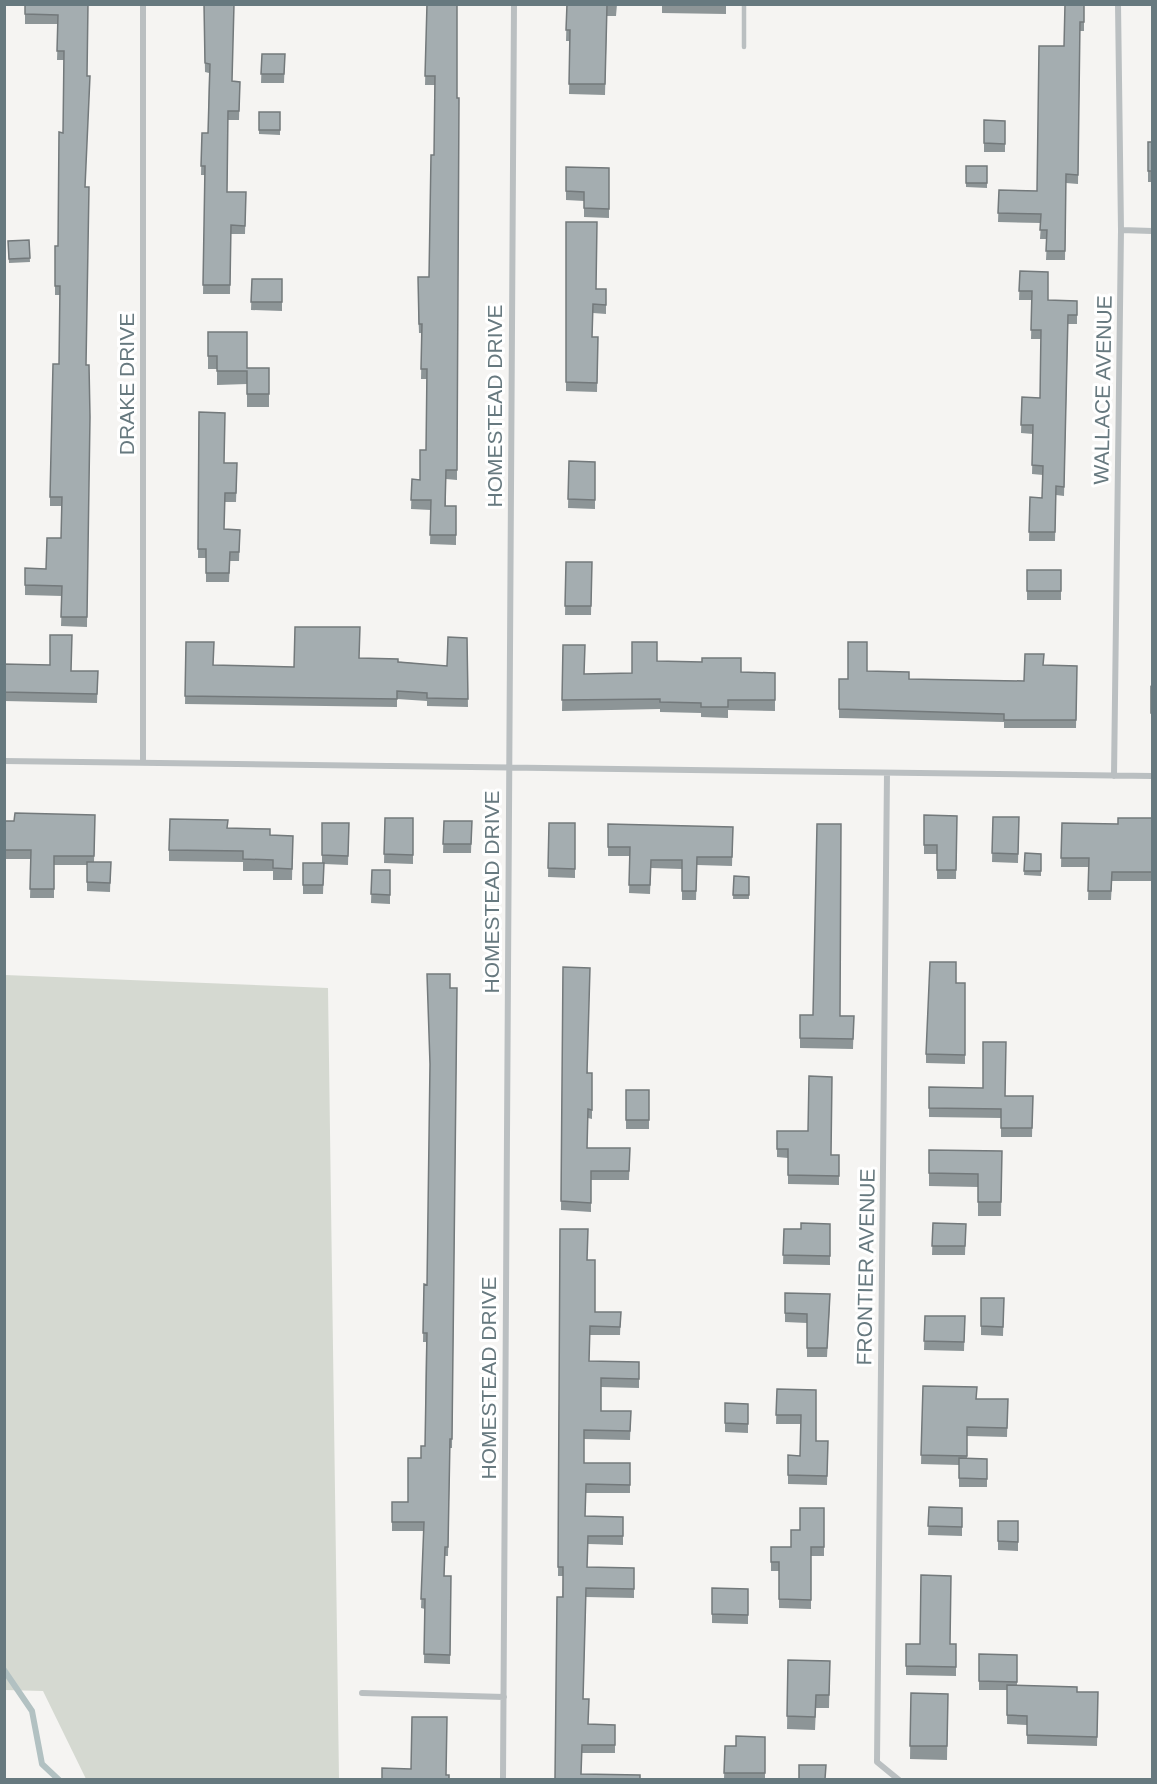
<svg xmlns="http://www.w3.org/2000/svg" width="1157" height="1784" font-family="Helvetica,sans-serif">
<rect width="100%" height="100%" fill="#f5f4f2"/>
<path fill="#d5d9d1" d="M 5,975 L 328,988 L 339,1779 L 86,1779 L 43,1691 L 5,1690 Z"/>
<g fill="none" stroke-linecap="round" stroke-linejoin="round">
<path stroke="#b2c1c2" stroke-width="6" d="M 4,1670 L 32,1711 L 42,1764 L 59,1780"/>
<path stroke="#babfc1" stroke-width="4.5" d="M 744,47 L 744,4"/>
<path stroke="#babfc1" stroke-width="6" d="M 1121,230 L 1152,231
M 4,761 L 1152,776
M 143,763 L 143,4
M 887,773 L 877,1762 L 899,1780
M 1114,776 L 1121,230 L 1118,4
M 362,1693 L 504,1697
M 503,1780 L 514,4"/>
</g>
<path fill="#8d9597" d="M 25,4 L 88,4 L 85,187 L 86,365 L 89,365 L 87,627 L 61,626 L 62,596 L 25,595 L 25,568 L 46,569 L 61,538 L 62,506 L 50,506 L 50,497 L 59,364 L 60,295 L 55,295 L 55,246 L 58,246 L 63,133 L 64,60 L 57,60 L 58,24 L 25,24 Z
M 204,4 L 232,81 L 240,82 L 239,120 L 228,120 L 227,192 L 246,192 L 245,234 L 231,234 L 230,294 L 203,294 L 205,175 L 201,175 L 202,133 L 208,133 L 209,73 L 205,72 Z
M 427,4 L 457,4 L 457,480 L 446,479 L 446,506 L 456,506 L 456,545 L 430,544 L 431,510 L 411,509 L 412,479 L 420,480 L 426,450 L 427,379 L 421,379 L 422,333 L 419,333 L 418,304 L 429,277 L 434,155 L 435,85 L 425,85 Z
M 567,4 L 617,4 L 616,16 L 607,16 L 605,95 L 569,94 L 570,41 L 566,41 Z
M 662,4 L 726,4 L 726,14 L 662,13 Z
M 1084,4 L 1084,31 L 1080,31 L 1078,184 L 1066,183 L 1065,260 L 1046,260 L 1047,239 L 1040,239 L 1041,223 L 998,222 L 999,190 L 1037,191 L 1064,46 Z
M 262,54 L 285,54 L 284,83 L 261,83 Z
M 259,112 L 280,112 L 280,135 L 259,134 Z
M 984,120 L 1005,121 L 1005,152 L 984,152 Z
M 1148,142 L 1152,142 L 1152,182 L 1148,182 Z
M 966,166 L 987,166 L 987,188 L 966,187 Z
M 566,167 L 609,168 L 609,218 L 584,217 L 584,201 L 566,200 Z
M 566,222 L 596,289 L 606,289 L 606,314 L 593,313 L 592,337 L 598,337 L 597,392 L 566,391 Z
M 29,240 L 30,262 L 9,263 L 8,241 Z
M 1020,271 L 1048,300 L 1077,301 L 1077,324 L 1068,324 L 1064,496 L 1056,495 L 1055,541 L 1029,541 L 1030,497 L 1042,498 L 1043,475 L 1032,474 L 1033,434 L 1021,433 L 1022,397 L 1040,398 L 1041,339 L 1031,339 L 1032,300 L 1019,300 Z
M 252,279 L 282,279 L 282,311 L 251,310 Z
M 208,332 L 247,368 L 269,368 L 269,407 L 247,407 L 247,384 L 217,385 L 217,369 L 208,369 Z
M 199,412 L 224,463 L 237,472 L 236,502 L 225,502 L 224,529 L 240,530 L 239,561 L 230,561 L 229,582 L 206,582 L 206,558 L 198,558 Z
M 569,461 L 595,462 L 595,509 L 568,508 Z
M 566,562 L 592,562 L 591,615 L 565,615 Z
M 1027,570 L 1061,570 L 1061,600 L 1027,600 Z
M 467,638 L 468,707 L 427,706 L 427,701 L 397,699 L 397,707 L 185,704 L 186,642 L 214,665 L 294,667 L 359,658 L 447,666 Z
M 563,645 L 584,674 L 632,673 L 657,661 L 741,672 L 775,673 L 775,711 L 728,710 L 728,718 L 701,717 L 701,713 L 660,712 L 660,709 L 562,711 Z
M 4,664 L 71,671 L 98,671 L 97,703 L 4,701 Z
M 1044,665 L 1077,666 L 1076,728 L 1004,728 L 1004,722 L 839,718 L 839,679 L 848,679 L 867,671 L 909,679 L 1024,681 Z
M 1151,687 L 1152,688 L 1152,722 L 1151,722 Z
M 95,815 L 94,862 L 111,862 L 110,892 L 87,891 L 87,865 L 54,865 L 54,898 L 30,898 L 31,859 L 4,859 L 4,821 L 14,821 Z
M 924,815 L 957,816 L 956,879 L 937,879 L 937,854 L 924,854 Z
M 993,817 L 1019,817 L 1018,863 L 992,862 Z
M 385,818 L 413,818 L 413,864 L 384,863 Z
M 444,821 L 472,821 L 471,853 L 443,853 Z
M 322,823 L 349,823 L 348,865 L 324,864 L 323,894 L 303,894 L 303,863 L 322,863 Z
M 549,823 L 575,823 L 575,878 L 548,877 Z
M 1062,823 L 1152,851 L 1152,881 L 1112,881 L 1111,900 L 1088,900 L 1089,867 L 1061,867 Z
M 608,824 L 733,827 L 732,866 L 697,865 L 696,900 L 682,900 L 682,869 L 651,868 L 650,894 L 629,893 L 630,856 L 608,856 Z
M 227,828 L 270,835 L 293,836 L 292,880 L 273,880 L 273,871 L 243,871 L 243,862 L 169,861 L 169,850 Z
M 1025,853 L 1041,854 L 1041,876 L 1024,875 Z
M 372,870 L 390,870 L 390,904 L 371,903 Z
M 734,876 L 749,877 L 749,899 L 733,899 Z
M 563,967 L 588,1073 L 592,1073 L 592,1119 L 588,1118 L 587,1148 L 630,1148 L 629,1180 L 591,1180 L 591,1212 L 561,1210 Z
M 956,983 L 965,983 L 965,1064 L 926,1063 L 926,1054 Z
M 450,988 L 457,997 L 452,1448 L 450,1448 L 448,1556 L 445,1556 L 444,1576 L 451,1576 L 450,1664 L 424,1663 L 425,1609 L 421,1608 L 424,1531 L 392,1531 L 392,1502 L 408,1502 L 425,1446 L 426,1342 L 423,1342 L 424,1284 L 427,1285 Z
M 800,1015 L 854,1016 L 853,1049 L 800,1048 Z
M 929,1087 L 1006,1096 L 1033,1096 L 1032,1137 L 1001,1137 L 1001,1118 L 929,1117 Z
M 626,1090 L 649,1090 L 649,1129 L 626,1129 Z
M 777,1131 L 831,1155 L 839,1155 L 839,1185 L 788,1184 L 788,1158 L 777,1157 Z
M 1002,1151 L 1001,1216 L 978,1216 L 978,1187 L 929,1186 L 929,1173 Z
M 933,1223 L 966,1224 L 965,1255 L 932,1255 Z
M 830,1224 L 830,1265 L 783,1264 L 784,1229 L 801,1229 Z
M 560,1229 L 587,1260 L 595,1312 L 621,1312 L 620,1335 L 590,1335 L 589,1361 L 639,1370 L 639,1388 L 601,1387 L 601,1411 L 631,1411 L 630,1440 L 584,1439 L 584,1463 L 630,1463 L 630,1493 L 586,1493 L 585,1516 L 623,1517 L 623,1545 L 588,1544 L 587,1567 L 634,1576 L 634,1598 L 586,1597 L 583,1699 L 588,1724 L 615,1725 L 615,1753 L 582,1753 L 555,1779 L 563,1576 L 558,1576 Z
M 785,1293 L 830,1302 L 827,1357 L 807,1357 L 807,1323 L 785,1322 Z
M 981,1298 L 1004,1298 L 1003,1336 L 981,1335 Z
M 925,1316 L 965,1316 L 964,1351 L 924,1350 Z
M 923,1386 L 976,1399 L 1008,1399 L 1007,1437 L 967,1436 L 967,1458 L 987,1459 L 987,1487 L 959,1487 L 959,1465 L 921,1464 Z
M 777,1389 L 816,1390 L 816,1441 L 828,1441 L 827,1485 L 788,1484 L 788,1455 L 800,1456 L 801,1424 L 776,1424 Z
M 725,1403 L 748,1404 L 748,1433 L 725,1432 Z
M 929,1507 L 962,1508 L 962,1536 L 928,1535 Z
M 824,1508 L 824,1556 L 811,1556 L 811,1609 L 779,1608 L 779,1571 L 771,1571 L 771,1547 L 791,1547 L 800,1530 Z
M 998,1521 L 1018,1521 L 1018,1551 L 998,1550 Z
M 712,1588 L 748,1589 L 748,1624 L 712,1623 Z
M 906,1644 L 956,1644 L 956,1676 L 906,1675 Z
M 979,1654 L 1017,1655 L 1017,1685 L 1077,1692 L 1098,1692 L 1097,1746 L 1027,1744 L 1027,1725 L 1007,1724 L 1007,1690 L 979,1690 Z
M 788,1660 L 830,1661 L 829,1708 L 816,1708 L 815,1730 L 787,1729 Z
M 911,1693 L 948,1694 L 947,1760 L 910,1759 Z
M 765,1737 L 765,1779 L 724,1779 L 725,1746 L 736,1746 Z"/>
<path fill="#a4adb0" stroke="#73797b" stroke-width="1.5" d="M 25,4 L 88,4 L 87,76 L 90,76 L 85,187 L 89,187 L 86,365 L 89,365 L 90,417 L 87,617 L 61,617 L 62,586 L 25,585 L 25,568 L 46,569 L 47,538 L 61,538 L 62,497 L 50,497 L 53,364 L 59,364 L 60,286 L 55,286 L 55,246 L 58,246 L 59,132 L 63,133 L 64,51 L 57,51 L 58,15 L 25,14 Z
M 204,4 L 234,4 L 232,81 L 240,82 L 239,111 L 228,111 L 227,192 L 246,192 L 245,226 L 231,225 L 230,285 L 203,285 L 205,166 L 201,166 L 202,133 L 208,133 L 210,64 L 205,63 Z
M 427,4 L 457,4 L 457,98 L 459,98 L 457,470 L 446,470 L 445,506 L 456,506 L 456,535 L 430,535 L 431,500 L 411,500 L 412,479 L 420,480 L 420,450 L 426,450 L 427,369 L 421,369 L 422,324 L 419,324 L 418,277 L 429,277 L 431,155 L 434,155 L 435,76 L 425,76 Z
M 567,4 L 616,4 L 607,5 L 605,84 L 569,84 L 570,30 L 566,30 Z
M 1065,4 L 1084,4 L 1084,22 L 1080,22 L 1078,175 L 1066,174 L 1065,251 L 1046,251 L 1047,230 L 1040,230 L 1041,214 L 998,213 L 999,190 L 1037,191 L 1039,46 L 1064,46 Z
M 262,54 L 285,54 L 284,74 L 261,74 Z
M 259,112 L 280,112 L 280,130 L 259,130 Z
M 984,120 L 1005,121 L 1005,144 L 984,143 Z
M 1148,142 L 1152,142 L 1152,171 L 1148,171 Z
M 966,166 L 987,166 L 987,183 L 966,183 Z
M 566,167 L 609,168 L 609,209 L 584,208 L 584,192 L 566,191 Z
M 566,222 L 597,222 L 596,289 L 606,289 L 606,305 L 593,304 L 592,337 L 598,337 L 597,383 L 566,382 Z
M 29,240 L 30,258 L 9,259 L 8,241 Z
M 1020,271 L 1048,272 L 1048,300 L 1077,301 L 1077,315 L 1068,315 L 1064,487 L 1056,486 L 1055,532 L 1029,532 L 1030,497 L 1042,498 L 1043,466 L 1032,465 L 1033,425 L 1021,425 L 1022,397 L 1040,398 L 1041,330 L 1031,330 L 1032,291 L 1019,291 Z
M 252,279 L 282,279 L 282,302 L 251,302 Z
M 208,332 L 247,332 L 247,368 L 269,368 L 269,394 L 247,394 L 247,371 L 217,371 L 217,356 L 208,356 Z
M 199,412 L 225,413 L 224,463 L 237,463 L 236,493 L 225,493 L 224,529 L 240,530 L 239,552 L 230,552 L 229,573 L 206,573 L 206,549 L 198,549 Z
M 569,461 L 595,462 L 595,500 L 568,499 Z
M 566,562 L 592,562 L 591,606 L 565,606 Z
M 1027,570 L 1061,570 L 1061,591 L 1027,591 Z
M 295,627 L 360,627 L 359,658 L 398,659 L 398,662 L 447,666 L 448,637 L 467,638 L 468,699 L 427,698 L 427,693 L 397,691 L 397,699 L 185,696 L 186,642 L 214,642 L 213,665 L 294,667 Z
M 50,635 L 72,635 L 71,671 L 98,671 L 97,694 L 4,692 L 4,664 L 50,665 Z
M 632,642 L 657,642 L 657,661 L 702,662 L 702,658 L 741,658 L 741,672 L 775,673 L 775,700 L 728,700 L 728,707 L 701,707 L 701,703 L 660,702 L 660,699 L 562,700 L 563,645 L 585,645 L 584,674 L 632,673 Z
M 848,642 L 867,642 L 867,671 L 909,672 L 909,679 L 1024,681 L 1025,654 L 1044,654 L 1043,665 L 1077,666 L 1076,720 L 1004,720 L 1004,714 L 839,709 L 839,679 L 848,679 Z
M 1151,687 L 1152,688 L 1152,713 L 1151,713 Z
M 15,813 L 95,815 L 94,856 L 54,856 L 54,889 L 30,889 L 31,850 L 4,850 L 4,821 L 14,821 Z
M 924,815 L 957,816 L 956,870 L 937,870 L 937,845 L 924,845 Z
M 993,817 L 1019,817 L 1018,854 L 992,853 Z
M 385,818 L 413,818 L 413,855 L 384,854 Z
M 1118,818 L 1152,818 L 1152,872 L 1112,872 L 1111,891 L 1088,891 L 1089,858 L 1061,858 L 1062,823 L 1118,824 Z
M 170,819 L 228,820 L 227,828 L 270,829 L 270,835 L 293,836 L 292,869 L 273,868 L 273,860 L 243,859 L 243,851 L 169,850 Z
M 444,821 L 472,821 L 471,844 L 443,844 Z
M 322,823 L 349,823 L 348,856 L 322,855 Z
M 549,823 L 575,823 L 575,869 L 548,868 Z
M 608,824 L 733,827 L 732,857 L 697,857 L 696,891 L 682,891 L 682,860 L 651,860 L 650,885 L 629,885 L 630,847 L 608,847 Z
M 817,824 L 841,824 L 840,1016 L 854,1016 L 853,1039 L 800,1038 L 800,1015 L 813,1015 Z
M 1025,853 L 1041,854 L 1041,871 L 1024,871 Z
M 87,862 L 111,862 L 110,883 L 87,882 Z
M 303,863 L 324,863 L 323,885 L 303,885 Z
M 372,870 L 390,870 L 390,895 L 371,894 Z
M 734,876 L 749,877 L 749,895 L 733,895 Z
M 930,962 L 956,962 L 956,983 L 965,983 L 965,1055 L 926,1054 Z
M 563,967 L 590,968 L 587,1073 L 592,1073 L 592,1110 L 588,1109 L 587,1148 L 630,1148 L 629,1171 L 591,1171 L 591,1203 L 561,1201 Z
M 427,974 L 450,974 L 450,988 L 457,988 L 452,1439 L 450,1439 L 448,1547 L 445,1547 L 444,1576 L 451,1576 L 450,1655 L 424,1654 L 425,1599 L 421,1599 L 424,1522 L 392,1522 L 392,1502 L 408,1502 L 408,1458 L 421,1458 L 421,1446 L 425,1446 L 427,1333 L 423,1333 L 424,1284 L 427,1285 L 430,1064 Z
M 983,1042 L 1006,1042 L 1005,1096 L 1033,1096 L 1032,1128 L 1001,1128 L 1001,1109 L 929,1108 L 929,1087 L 983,1088 Z
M 809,1076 L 832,1077 L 831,1155 L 839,1155 L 839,1176 L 788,1175 L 788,1149 L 777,1149 L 777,1131 L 808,1131 Z
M 626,1090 L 649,1090 L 649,1120 L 626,1120 Z
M 929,1150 L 1002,1151 L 1001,1202 L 978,1202 L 978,1174 L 929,1173 Z
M 801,1223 L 830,1224 L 830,1256 L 783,1255 L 784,1229 L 801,1229 Z
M 933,1223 L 966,1224 L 965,1246 L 932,1246 Z
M 560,1229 L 588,1229 L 587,1260 L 595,1260 L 595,1312 L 621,1312 L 620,1327 L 590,1326 L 589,1361 L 639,1362 L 639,1379 L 601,1378 L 601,1411 L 631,1411 L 630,1431 L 584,1430 L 584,1463 L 630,1463 L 630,1485 L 586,1484 L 585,1516 L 623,1517 L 623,1536 L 588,1536 L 587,1567 L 634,1568 L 634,1589 L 586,1588 L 583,1699 L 589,1699 L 588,1724 L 615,1725 L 615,1745 L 582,1745 L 581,1774 L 640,1775 L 640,1779 L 555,1779 L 557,1597 L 563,1597 L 563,1567 L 558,1567 Z
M 785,1293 L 830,1294 L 827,1348 L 807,1348 L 807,1314 L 785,1313 Z
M 981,1298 L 1004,1298 L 1003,1327 L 981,1326 Z
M 925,1316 L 965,1316 L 964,1342 L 924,1341 Z
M 923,1386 L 977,1387 L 976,1399 L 1008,1399 L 1007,1428 L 967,1427 L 967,1456 L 921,1455 Z
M 777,1389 L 816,1390 L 816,1441 L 828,1441 L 827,1476 L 788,1475 L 788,1455 L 800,1456 L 801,1415 L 776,1415 Z
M 725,1403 L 748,1404 L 748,1424 L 725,1423 Z
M 959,1458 L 987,1459 L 987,1479 L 959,1478 Z
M 929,1507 L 962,1508 L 962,1527 L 928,1526 Z
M 800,1508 L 824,1508 L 824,1547 L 811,1547 L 811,1600 L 779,1599 L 779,1562 L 771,1562 L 771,1547 L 791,1547 L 791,1530 L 800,1530 Z
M 998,1521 L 1018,1521 L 1018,1542 L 998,1541 Z
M 921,1575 L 951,1576 L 950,1644 L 956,1644 L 956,1667 L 906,1666 L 906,1644 L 920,1644 Z
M 712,1588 L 748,1589 L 748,1615 L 712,1614 Z
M 979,1654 L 1017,1655 L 1017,1682 L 979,1681 Z
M 788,1660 L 830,1661 L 829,1695 L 816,1695 L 815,1717 L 787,1716 Z
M 1007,1685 L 1077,1687 L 1077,1692 L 1098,1692 L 1097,1737 L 1027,1735 L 1027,1716 L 1007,1715 Z
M 911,1693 L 948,1694 L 947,1746 L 910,1746 Z
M 412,1717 L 447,1717 L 446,1775 L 449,1775 L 449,1779 L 382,1779 L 382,1768 L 411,1769 Z
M 736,1736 L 765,1737 L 765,1773 L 724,1773 L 725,1746 L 736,1746 Z
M 799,1765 L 826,1765 L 825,1779 L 799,1779 Z"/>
<g text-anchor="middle" stroke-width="6" stroke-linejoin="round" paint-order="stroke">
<g font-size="21" fill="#67797f" stroke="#fff">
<text transform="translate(127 384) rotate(-90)" y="7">DRAKE DRIVE</text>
<text transform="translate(1103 390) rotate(-89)" y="7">WALLACE AVENUE</text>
<text transform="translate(495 406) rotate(-90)" y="7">HOMESTEAD DRIVE</text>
<text transform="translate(492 892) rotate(-90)" y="7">HOMESTEAD DRIVE</text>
<text transform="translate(866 1267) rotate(-89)" y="7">FRONTIER AVENUE</text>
<text transform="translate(489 1378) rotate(-90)" y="7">HOMESTEAD DRIVE</text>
</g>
</g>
<rect width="1157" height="1784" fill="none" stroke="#67797f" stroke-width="12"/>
</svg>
